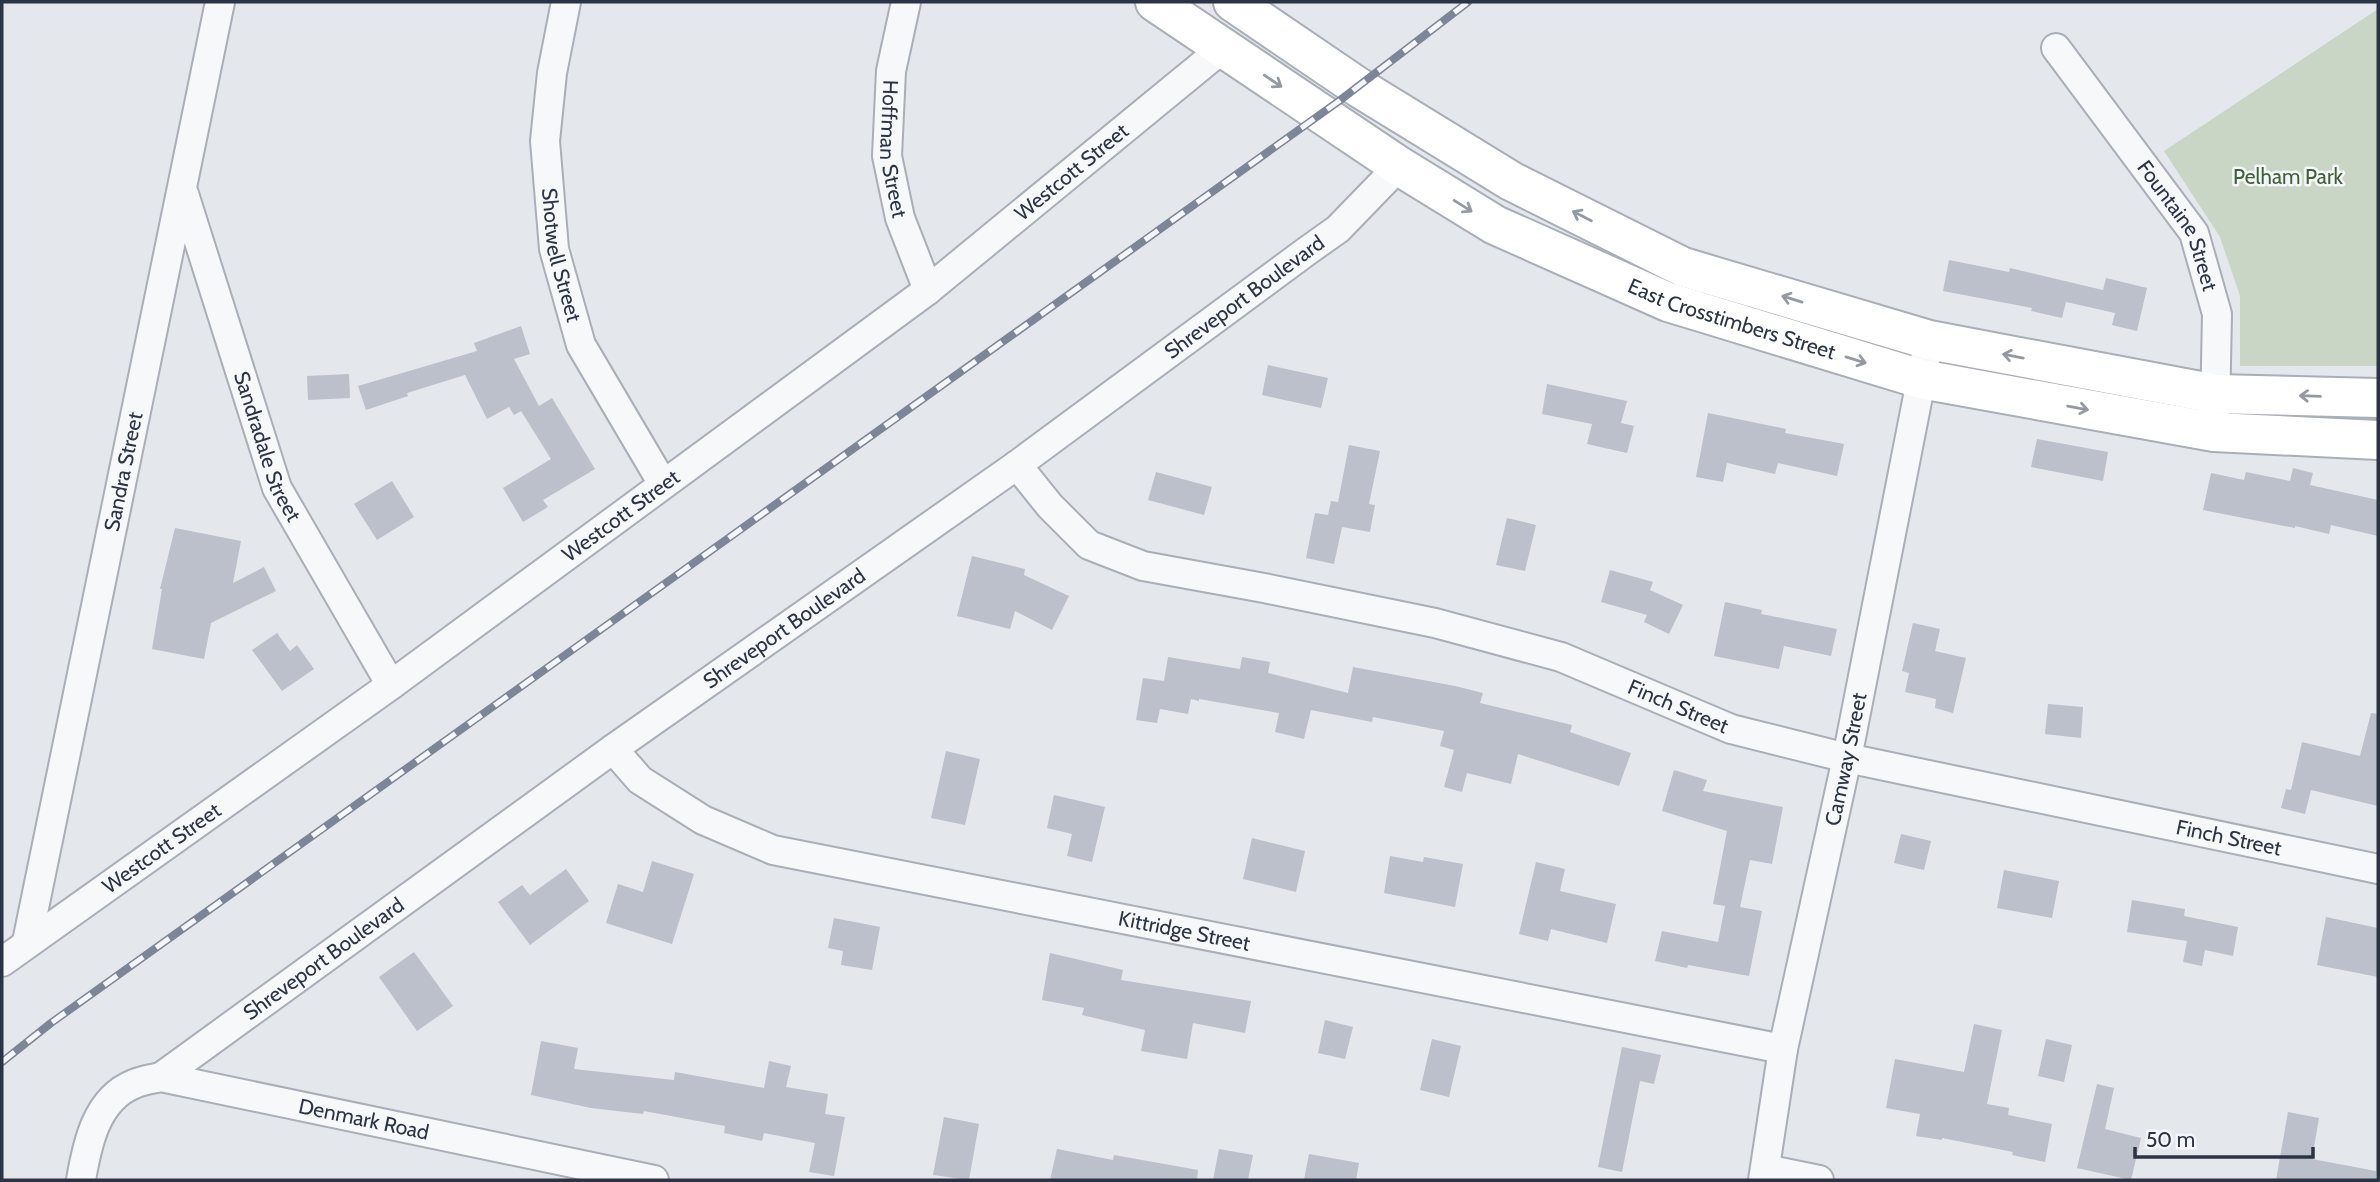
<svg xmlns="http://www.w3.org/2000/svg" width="2380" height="1182" font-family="Cabin,sans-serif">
<rect width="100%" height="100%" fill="#e4e7ec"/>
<path fill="#c9d6c5" d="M 2378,9 L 2378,366 L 2240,366 L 2240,296 L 2220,237 L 2164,151 Z"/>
<path fill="#bbc0ca" d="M 1949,260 L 2009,272 L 2010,268 L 2103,290 L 2106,278 L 2147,288 L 2137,331 L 2112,325 L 2115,313 L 2066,302 L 2062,318 L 2031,311 L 2032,308 L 1943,291 Z
M 521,326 L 530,354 L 514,359 L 539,406 L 552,398 L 595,469 L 543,500 L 548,507 L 523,522 L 503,488 L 551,459 L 521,411 L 514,415 L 509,407 L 487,419 L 465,375 L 407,393 L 408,396 L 366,410 L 358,386 L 477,351 L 474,343 Z
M 1268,365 L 1328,378 L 1321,408 L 1262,395 Z
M 349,374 L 350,398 L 308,400 L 307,376 Z
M 1547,384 L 1627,401 L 1621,423 L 1634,426 L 1627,453 L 1587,444 L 1592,424 L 1542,414 Z
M 1708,413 L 1786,429 L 1785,433 L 1844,444 L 1837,476 L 1778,463 L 1775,474 L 1727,463 L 1723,482 L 1696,477 Z
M 2037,439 L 2108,452 L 2103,481 L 2031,467 Z
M 1349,445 L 1380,451 L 1369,504 L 1375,505 L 1370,532 L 1342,527 L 1334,564 L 1306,558 L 1315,513 L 1328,515 L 1331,501 L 1338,502 Z
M 2293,468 L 2313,473 L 2310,485 L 2378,500 L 2378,536 L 2331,525 L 2329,534 L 2295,526 L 2295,528 L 2203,510 L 2211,473 L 2244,480 L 2246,472 L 2290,481 Z
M 1156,472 L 1212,487 L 1204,515 L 1148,500 Z
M 392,481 L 414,517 L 377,540 L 354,504 Z
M 1507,518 L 1536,525 L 1525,571 L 1496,565 Z
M 175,528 L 241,541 L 233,583 L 264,567 L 276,591 L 211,623 L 204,659 L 152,649 L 162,589 L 160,589 Z
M 972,556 L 1025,569 L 1024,575 L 1069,596 L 1052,630 L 1015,611 L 1010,629 L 957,616 Z
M 1610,570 L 1653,582 L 1650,590 L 1683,605 L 1669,634 L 1644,622 L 1647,615 L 1601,602 Z
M 1725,602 L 1762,610 L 1761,614 L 1837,629 L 1831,656 L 1784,646 L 1779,669 L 1714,656 Z
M 1913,623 L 1940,629 L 1935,651 L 1966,658 L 1953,713 L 1935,708 L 1936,699 L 1905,692 L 1909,673 L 1902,671 Z
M 277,633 L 290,651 L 297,645 L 314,669 L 282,691 L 252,650 Z
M 1168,657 L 1240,669 L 1242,657 L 1270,662 L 1268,673 L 1348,693 L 1353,667 L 1455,686 L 1483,693 L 1480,703 L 1572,725 L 1570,732 L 1631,753 L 1619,786 L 1518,754 L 1511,784 L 1467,773 L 1462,792 L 1444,787 L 1454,750 L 1440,746 L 1444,731 L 1373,717 L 1372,722 L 1311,710 L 1304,739 L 1275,732 L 1279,713 L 1199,699 L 1199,701 L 1191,699 L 1188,714 L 1160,709 L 1157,723 L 1136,720 L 1143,678 L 1164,681 Z
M 2048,704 L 2083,707 L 2081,738 L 2045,734 Z
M 2371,713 L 2378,714 L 2378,806 L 2311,790 L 2305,814 L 2281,808 L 2286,789 L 2291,790 L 2302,742 L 2360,756 Z
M 946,751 L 980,759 L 965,825 L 931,818 Z
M 1674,770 L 1707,780 L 1703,791 L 1783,807 L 1772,864 L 1750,860 L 1740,907 L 1762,911 L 1749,976 L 1688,965 L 1687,968 L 1655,961 L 1662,931 L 1718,942 L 1725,906 L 1713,904 L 1727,831 L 1662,811 Z
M 1054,795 L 1105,807 L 1092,862 L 1067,856 L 1072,834 L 1047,828 Z
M 1901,834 L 1931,841 L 1924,870 L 1894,863 Z
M 1252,838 L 1305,851 L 1296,892 L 1243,879 Z
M 1390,856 L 1423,862 L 1424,857 L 1463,864 L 1455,907 L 1384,893 Z
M 652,861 L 694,874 L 672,944 L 606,923 L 618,884 L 643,892 Z
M 1536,862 L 1565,869 L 1560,891 L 1616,904 L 1607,943 L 1551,929 L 1548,941 L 1519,934 Z
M 566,869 L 589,901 L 530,945 L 498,902 L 522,885 L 530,895 Z
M 2004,870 L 2059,881 L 2052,918 L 1997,908 Z
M 2132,900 L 2185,909 L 2184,916 L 2238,927 L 2233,956 L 2205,950 L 2202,966 L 2183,962 L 2187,941 L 2127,932 Z
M 2326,917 L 2378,928 L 2378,977 L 2317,965 Z
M 834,918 L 880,927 L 872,970 L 841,965 L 843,951 L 828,948 Z
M 414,952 L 453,1006 L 417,1031 L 379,977 Z
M 1050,953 L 1123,970 L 1121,980 L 1251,1001 L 1245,1033 L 1193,1023 L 1187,1059 L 1141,1051 L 1145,1030 L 1082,1015 L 1084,1008 L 1042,1000 Z
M 1325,1020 L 1353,1027 L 1345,1059 L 1318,1053 Z
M 1974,1024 L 2002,1030 L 1987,1104 L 2009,1108 L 2008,1115 L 2052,1124 L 2045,1162 L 2012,1155 L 2013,1152 L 1942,1138 L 1942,1140 L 1916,1136 L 1920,1114 L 1886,1108 L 1895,1059 L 1964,1072 Z
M 1432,1039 L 1461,1046 L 1449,1097 L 1420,1090 Z
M 2046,1039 L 2072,1045 L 2064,1082 L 2038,1076 Z
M 541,1041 L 578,1048 L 574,1069 L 674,1080 L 675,1072 L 764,1088 L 769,1061 L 791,1066 L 786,1087 L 828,1094 L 825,1114 L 845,1117 L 834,1176 L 809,1172 L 815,1143 L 764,1133 L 762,1141 L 724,1133 L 725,1126 L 644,1111 L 643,1114 L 591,1108 L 531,1095 Z
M 1622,1047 L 1661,1055 L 1654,1084 L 1640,1081 L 1622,1172 L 1598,1167 Z
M 2097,1084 L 2114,1088 L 2105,1129 L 2141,1138 L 2131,1180 L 2077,1168 Z
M 2288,1112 L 2319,1118 L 2312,1159 L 2376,1171 L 2376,1180 L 2276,1180 Z
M 944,1117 L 979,1124 L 969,1180 L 933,1175 Z
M 1057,1149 L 1113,1160 L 1114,1155 L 1198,1170 L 1197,1180 L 1050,1180 Z
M 1219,1149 L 1253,1155 L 1248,1180 L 1213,1180 Z
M 1309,1154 L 1359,1163 L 1356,1180 L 1304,1180 Z"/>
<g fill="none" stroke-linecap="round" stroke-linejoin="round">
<g stroke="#a9aeb7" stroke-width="32">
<g id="minor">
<path id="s1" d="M 566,2 L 552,73 L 545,141 L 554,249 L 581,345 L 663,484"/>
<path id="s2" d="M 906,2 L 891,71 L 887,156 L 900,218 L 928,290"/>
<path id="s3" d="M 2056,48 L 2194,233 L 2217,314 L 2215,413"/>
<path id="s4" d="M 184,194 L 277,488 L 391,685"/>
<path id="s5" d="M 1017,465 L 1050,506 L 1089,545 L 1143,566 L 1264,588 L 1435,623 L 1561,657 L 1731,729 L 1847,758 L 2378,869"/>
<path id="s6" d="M 613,749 L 640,780 L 703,820 L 773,850 L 1783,1049"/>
<path id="s7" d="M 27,942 L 220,2"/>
<path id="s8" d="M 2,962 L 391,685 L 928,290 L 1223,48"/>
<path id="s9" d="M 161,1077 L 613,749 L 1017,465 L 1307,251 L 1338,229 L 1399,166"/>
<path d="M 1766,1169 L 1819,1180"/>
<path id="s10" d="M 81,1180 C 87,1145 96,1099 134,1084 C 142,1080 152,1079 161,1077 L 654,1180"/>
<path id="s11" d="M 1763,1180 L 1783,1049 L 1847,758 L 1929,340"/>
</g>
</g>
<g stroke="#a9aeb7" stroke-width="42">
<g id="secondary">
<path id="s12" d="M 1155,2 L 1399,166 L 1495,225 L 1668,302 L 1921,379 L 2214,432 L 2378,440"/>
<path d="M 1233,2 L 1358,87 L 1511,181 L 1683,267 L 1929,340 L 2216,394 L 2378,398"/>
</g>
</g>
<use href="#minor" stroke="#f7f8fa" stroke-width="28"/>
<use href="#secondary" stroke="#fff" stroke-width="38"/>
<g stroke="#7d8696" stroke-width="8">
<path id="rail" d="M 2,1062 L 51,1023 L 1339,101 L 1468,2"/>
</g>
<use href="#rail" stroke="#f4f6f9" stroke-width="5" stroke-dasharray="16" stroke-linecap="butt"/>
</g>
<defs><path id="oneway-shaft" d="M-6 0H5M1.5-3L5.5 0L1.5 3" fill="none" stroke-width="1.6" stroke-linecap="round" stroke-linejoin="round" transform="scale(1.75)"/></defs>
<g stroke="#959aa2">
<use href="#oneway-shaft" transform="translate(1273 81) rotate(34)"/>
<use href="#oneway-shaft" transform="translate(1463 206) rotate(32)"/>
<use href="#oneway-shaft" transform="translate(1582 216) rotate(-153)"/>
<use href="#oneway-shaft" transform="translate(1792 299) rotate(-163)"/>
<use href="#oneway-shaft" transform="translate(2013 356) rotate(-169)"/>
<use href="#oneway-shaft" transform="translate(1856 360) rotate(17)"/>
<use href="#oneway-shaft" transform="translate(2310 396) rotate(-178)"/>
<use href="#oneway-shaft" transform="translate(2078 408) rotate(10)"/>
</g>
<g text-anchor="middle" stroke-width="5" stroke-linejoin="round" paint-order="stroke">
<g font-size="21" fill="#2b3445" stroke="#f4f6f9">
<text dy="7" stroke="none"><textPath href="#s2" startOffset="149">Hoffman Street</textPath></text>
<text dy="7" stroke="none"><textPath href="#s8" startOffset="1330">Westcott Street</textPath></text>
<text dy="7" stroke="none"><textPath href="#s3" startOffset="217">Fountaine Street</textPath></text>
<text dy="7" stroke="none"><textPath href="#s1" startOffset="256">Shotwell Street</textPath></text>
<text dy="7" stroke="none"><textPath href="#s9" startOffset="1335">Shreveport Boulevard</textPath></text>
<text dy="7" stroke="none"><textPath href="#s12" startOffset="662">East Crosstimbers Street</textPath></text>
<text dy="7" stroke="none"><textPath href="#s4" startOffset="266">Sandradale Street</textPath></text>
<text dy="7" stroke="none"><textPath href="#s7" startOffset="480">Sandra Street</textPath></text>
<text dy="7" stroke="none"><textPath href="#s8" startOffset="763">Westcott Street</textPath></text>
<text dy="7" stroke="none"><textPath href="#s9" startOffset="768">Shreveport Boulevard</textPath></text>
<text dy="7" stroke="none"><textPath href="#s5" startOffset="721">Finch Street</textPath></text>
<text dy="7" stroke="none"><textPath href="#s11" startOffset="429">Camway Street</textPath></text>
<text dy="7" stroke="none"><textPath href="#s5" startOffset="1288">Finch Street</textPath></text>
<text dy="7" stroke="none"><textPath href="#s8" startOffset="196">Westcott Street</textPath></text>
<text dy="7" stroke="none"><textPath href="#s6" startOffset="611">Kittridge Street</textPath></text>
<text dy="7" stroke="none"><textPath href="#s9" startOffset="201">Shreveport Boulevard</textPath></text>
<text dy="7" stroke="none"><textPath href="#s10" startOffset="350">Denmark Road</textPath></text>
</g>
<g font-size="21" fill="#3f6138" stroke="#f4f6f9">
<text x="2288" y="184">Pelham Park</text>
</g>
</g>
<rect width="2380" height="1182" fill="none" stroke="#2b3445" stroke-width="7"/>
<path d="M2135 1147v10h178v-10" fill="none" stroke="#2b3445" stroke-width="3.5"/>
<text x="2146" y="1147" font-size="21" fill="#2b3445" stroke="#f4f6f9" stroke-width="5" paint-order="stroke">50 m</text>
</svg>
